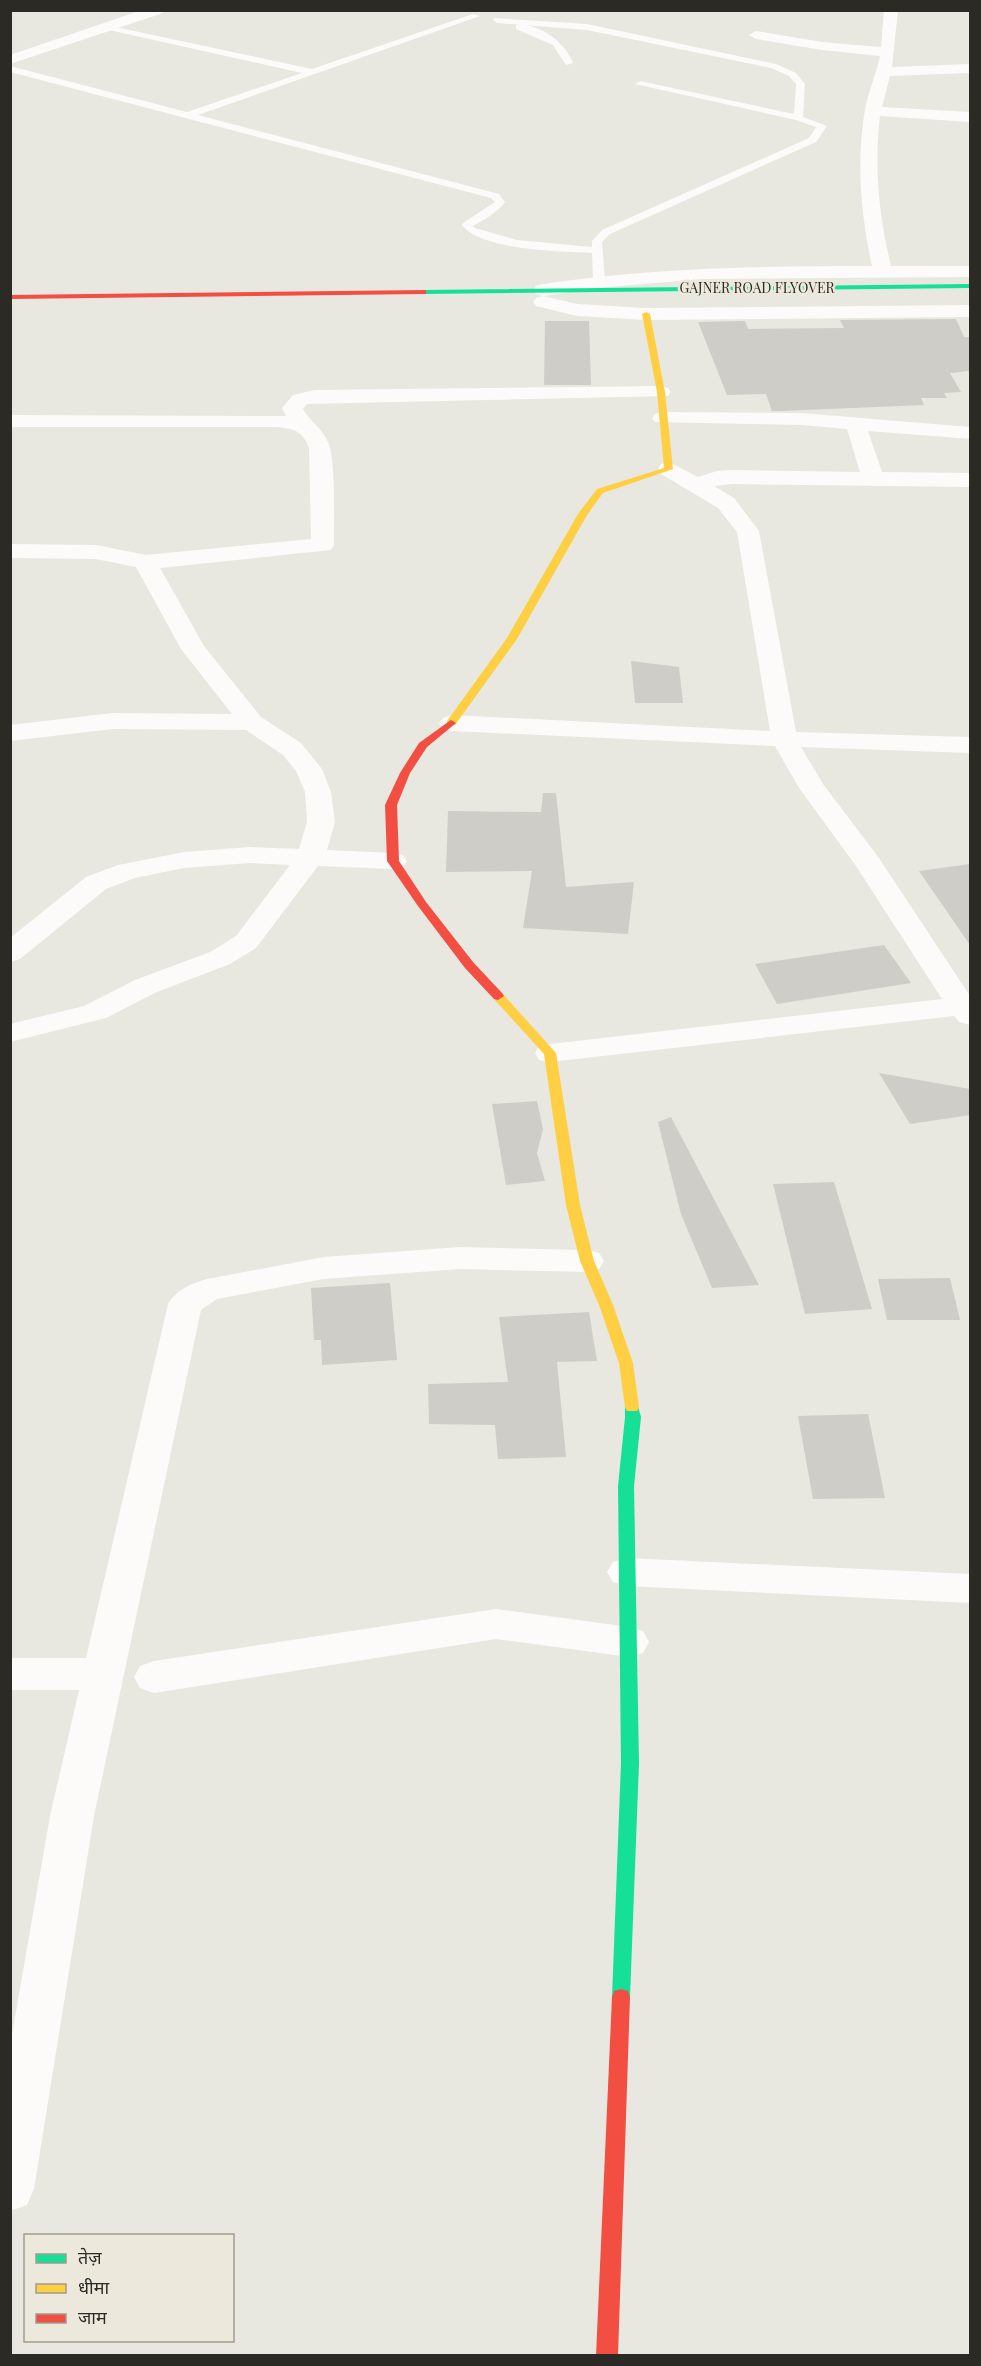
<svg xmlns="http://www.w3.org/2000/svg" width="981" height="2366" font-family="'Playfair Display','Noto Sans Devanagari',serif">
<rect width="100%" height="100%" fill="#e8e7e0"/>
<path fill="#cfcdc8" d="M 956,319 L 964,337 L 970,337 L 970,371 L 950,373 L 961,392 L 944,393 L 947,398 L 921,398 L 924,405 L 780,411 L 772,411 L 766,394 L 727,395 L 698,322 L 745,321 L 748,329 L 844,328 L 840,320 Z
M 545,321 L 589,321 L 591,385 L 544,385 Z
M 631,661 L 679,667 L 683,703 L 635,703 Z
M 543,793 L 556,793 L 566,887 L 634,882 L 628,934 L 523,928 L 532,871 L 446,872 L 448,811 L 541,812 Z
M 970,864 L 970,945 L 919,871 Z
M 884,945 L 911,983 L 777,1004 L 755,964 Z
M 879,1073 L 970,1089 L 970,1115 L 910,1124 Z
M 537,1101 L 543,1129 L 537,1153 L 545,1181 L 506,1185 L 492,1104 Z
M 671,1117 L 759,1285 L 712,1288 L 681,1214 L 658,1122 Z
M 834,1182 L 872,1309 L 805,1314 L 773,1184 Z
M 950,1278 L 960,1320 L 887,1320 L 878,1279 Z
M 390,1283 L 397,1360 L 322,1365 L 321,1340 L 314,1340 L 311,1288 Z
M 589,1312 L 597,1361 L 557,1362 L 566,1457 L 498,1459 L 495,1425 L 429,1424 L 428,1384 L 508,1382 L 499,1317 Z
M 868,1414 L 885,1498 L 813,1499 L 798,1416 Z"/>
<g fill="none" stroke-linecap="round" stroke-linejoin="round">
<path fill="#fcfbfa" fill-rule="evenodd" d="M 473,14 L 480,16 L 198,115 L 499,194 L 505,202 C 497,213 485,219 473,226 L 475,228 L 517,240 L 592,247 L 592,241 L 602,230 L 809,138 L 816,127 L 796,120 L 635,84 L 640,81 L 794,114 L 796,84 L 789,76 L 771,68 L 587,30 L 497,23 L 493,20 L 494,18 L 587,24 L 776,64 L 796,73 L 805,84 L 803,117 L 827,126 L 816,142 L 610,234 L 602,242 L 605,280 L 599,283 L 593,280 L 592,253 C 562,252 480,250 462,225 L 463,223 L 495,202 L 491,198 L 10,72 L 10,66 L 187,112 L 302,73 L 109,30 L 106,29 L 106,25 L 312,69 Z
M 516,25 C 539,23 565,42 573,63 L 566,65 L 553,45 L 516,29 Z"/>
<path fill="#fcfbfa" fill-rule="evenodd" d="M 142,10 L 165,10 L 163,13 L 10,64 L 10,55 Z
M 884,10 L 898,10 L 892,67 L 970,64 L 970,73 L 890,76 L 882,107 L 970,112 L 970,122 L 880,116 C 874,167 879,217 891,266 L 970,266 L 970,277 L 703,279 L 596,288 L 543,296 L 536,294 L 534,290 L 536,286 L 543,284 C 653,268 762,266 872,266 C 861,215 856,162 865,109 C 869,90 876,74 880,56 L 822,50 L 756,39 L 749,35 L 756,31 L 822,42 L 881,47 Z
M 543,296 L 577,304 L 646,308 L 970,305 L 970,317 L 646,320 L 577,316 L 536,306 L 533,302 L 536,298 Z
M 661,386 L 668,388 L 671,392 L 668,396 L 307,404 L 303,409 C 310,421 322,428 328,442 C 336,459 334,523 334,545 L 331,550 L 160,568 L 204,646 L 261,717 L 301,743 L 322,769 L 331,792 L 335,822 L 327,850 L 393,853 L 403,855 L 407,861 L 403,867 L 393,869 L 318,866 L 256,948 L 230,964 L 157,992 L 106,1018 L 10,1042 L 10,1024 L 84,1006 L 135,980 L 210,952 L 236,936 L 290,865 L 250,863 L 184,868 L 135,878 L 106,889 L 20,959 L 10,962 L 10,938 L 86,877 L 118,865 L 184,852 L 250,847 L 299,849 L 307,822 L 305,792 L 296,771 L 283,755 L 246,730 L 113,729 L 10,741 L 10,725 L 113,713 L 232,714 L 181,649 L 136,567 L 96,559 L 10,558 L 10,544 L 96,545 L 146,555 L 311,539 L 309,448 C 302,430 294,429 276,427 L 10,427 L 10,415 L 286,416 L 282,408 L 293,395 L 314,390 Z
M 662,412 L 801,413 L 970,427 L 970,439 L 868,431 L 882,472 L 970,473 L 970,487 L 732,484 L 714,486 L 734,498 L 759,531 L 796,732 L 970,737 L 970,753 L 801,747 L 823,784 L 879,858 L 970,996 L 970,1025 L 959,1022 L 954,1016 L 550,1062 L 539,1060 L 535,1053 L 539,1046 L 550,1044 L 942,999 L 856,866 L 799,788 L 775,746 L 452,731 L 443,728 L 439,723 L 443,718 L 452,715 L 770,731 L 737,532 L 718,508 L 661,474 L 658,469 L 661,464 L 669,462 L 698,477 L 717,471 L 732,470 L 860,472 L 847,429 L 801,425 L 655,422 L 652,418 L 655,414 Z
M 460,1247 L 587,1250 L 599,1253 L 604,1261 L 599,1269 L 587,1272 L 460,1269 L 324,1279 L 217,1299 L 201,1310 L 94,1816 L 34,2189 L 27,2205 L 10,2211 L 10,2046 L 50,1816 L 79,1690 L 10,1690 L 10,1658 L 86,1658 L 168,1304 C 176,1290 192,1283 207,1279 L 324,1257 Z
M 627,1558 L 970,1574 L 970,1603 L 627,1586 L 613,1582 L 607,1572 L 613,1562 Z
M 496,1609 L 629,1627 L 643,1631 L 649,1642 L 643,1653 L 629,1657 L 496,1639 L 154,1693 L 140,1688 L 134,1677 L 140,1666 L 154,1661 Z"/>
<path fill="#16e098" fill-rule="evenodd" d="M 970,284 L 970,288 L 423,294 L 419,292 L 423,290 Z
M 632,1402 L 637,1403 L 641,1417 L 634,1486 L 639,1763 L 630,1997 L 628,2003 L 621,2005 L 614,2003 L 612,1997 L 621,1763 L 618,1486 L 625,1417 L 625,1407 L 627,1403 Z"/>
<path fill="#ffcf43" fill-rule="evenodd" d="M 646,312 L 650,314 L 665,392 L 673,469 L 603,493 L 587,515 L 517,639 L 455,725 L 447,725 L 447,721 L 507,638 L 578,514 L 597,489 L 664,468 L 657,392 L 642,314 Z
M 498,992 L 502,993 L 556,1053 L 580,1205 L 594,1261 L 613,1305 L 633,1363 L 639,1407 L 637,1411 L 627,1411 L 625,1407 L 619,1363 L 599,1305 L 580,1261 L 566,1205 L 544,1054 L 494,999 L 492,996 Z"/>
<path fill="#f24e42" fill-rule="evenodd" d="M 426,290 L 426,294 L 423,294 L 10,299 L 10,295 Z
M 451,720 L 456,723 L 427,747 L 410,773 L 397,805 L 399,861 L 426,902 L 473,962 L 502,993 L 504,996 L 498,1000 L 494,999 L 465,968 L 418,906 L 387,861 L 385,805 L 400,773 L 419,743 Z
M 621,1989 L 628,1991 L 630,1997 L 618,2356 L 596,2356 L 612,1997 L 614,1991 Z"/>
</g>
<g text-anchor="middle" stroke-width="5" stroke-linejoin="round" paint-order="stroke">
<g font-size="14" fill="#2b2a25" stroke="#ece9dc">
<text x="757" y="293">GAJNER ROAD FLYOVER</text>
</g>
</g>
<rect width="981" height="2366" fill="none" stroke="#2b2a25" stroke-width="24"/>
<rect x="24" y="2234" width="210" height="108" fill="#ece9dc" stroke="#9f9d93" stroke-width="1.5"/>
<rect x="36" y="2254" width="30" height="9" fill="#16e098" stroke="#9f9d93" stroke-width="1.5"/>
<text x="78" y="2264" font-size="18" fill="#2b2a25">तेज़</text>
<rect x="36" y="2284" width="30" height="9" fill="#ffcf43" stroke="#9f9d93" stroke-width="1.5"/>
<text x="78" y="2294" font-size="18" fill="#2b2a25">धीमा</text>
<rect x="36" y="2314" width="30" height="9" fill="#f24e42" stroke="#9f9d93" stroke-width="1.5"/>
<text x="78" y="2324" font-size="18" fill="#2b2a25">जाम</text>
</svg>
